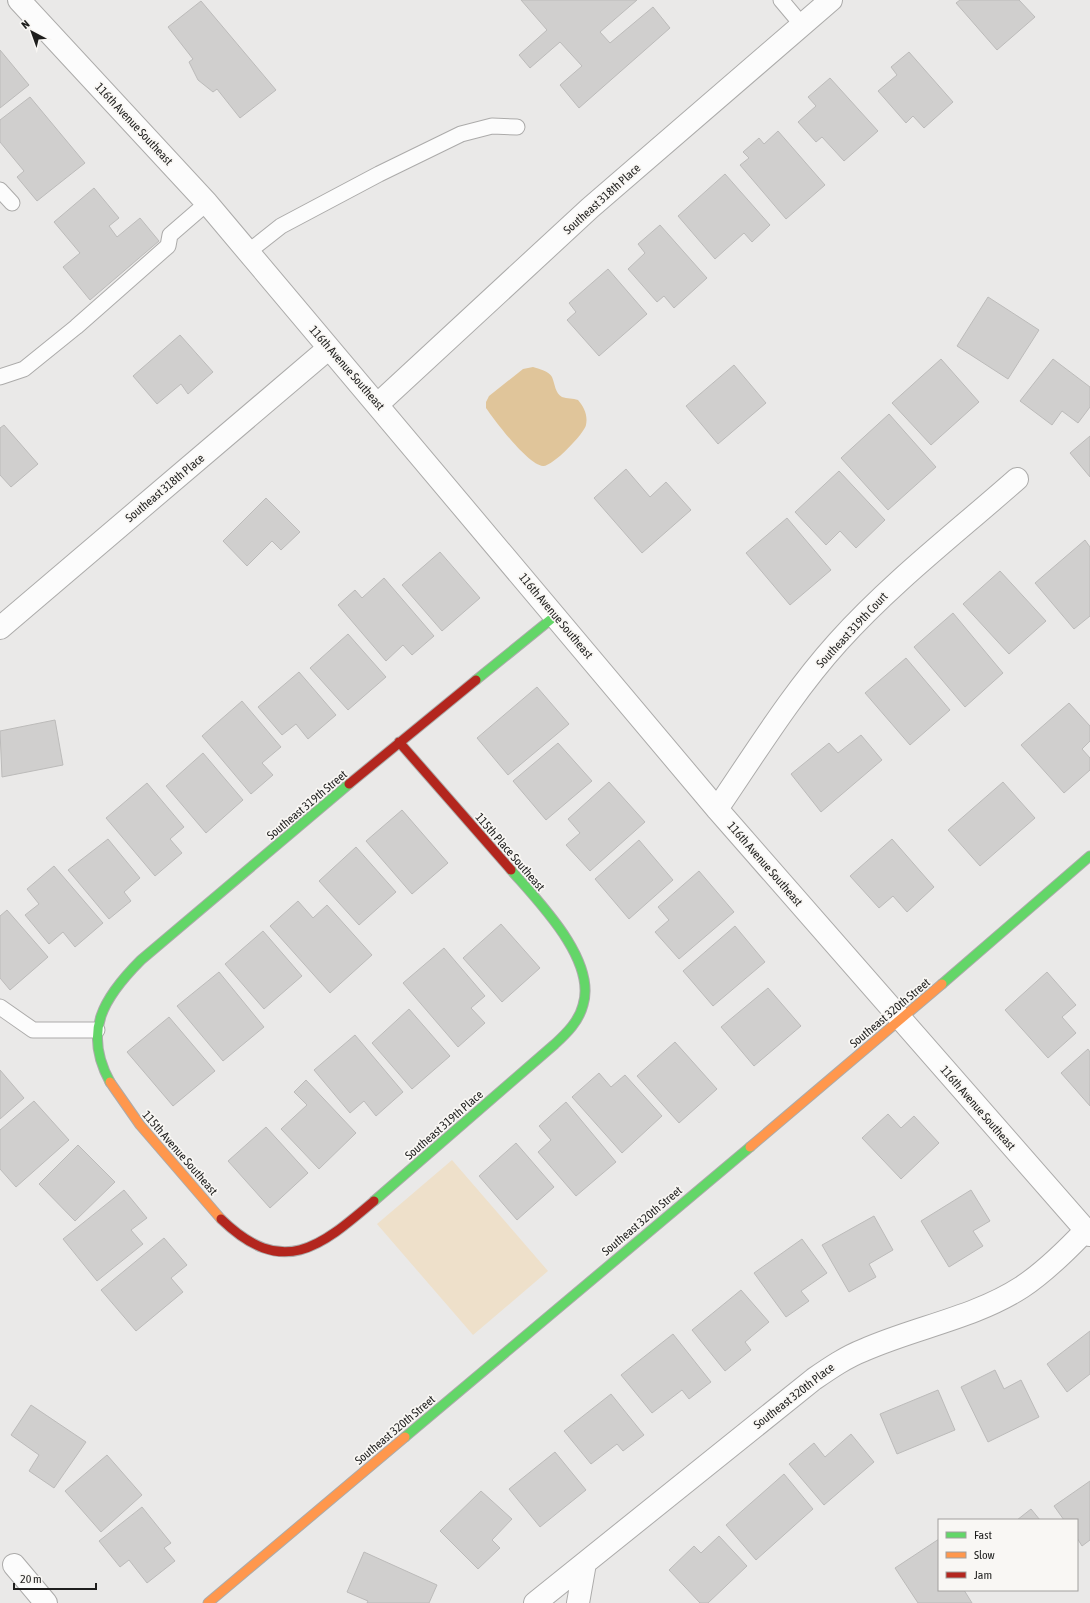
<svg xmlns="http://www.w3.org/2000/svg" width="1090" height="1603" font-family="'Asap Condensed',sans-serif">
<rect width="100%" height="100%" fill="#eae9e8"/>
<path fill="#eee0ca" d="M 452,1160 L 548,1271 L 473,1335 L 377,1224 Z"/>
<path fill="#e0c59a" d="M 533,367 C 539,369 549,371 552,377 C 555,384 555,393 562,397 C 567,399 573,398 578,400 C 584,407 588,415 586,425 C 584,434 552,467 543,466 C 528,465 495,421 486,408 L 486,402 L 489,396 L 523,369 Z"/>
<path fill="#d0cfce" stroke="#bcbbba" d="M 521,0 L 637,0 L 600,32 L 610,43 L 653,7 L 670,28 L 579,108 L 560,85 L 582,66 L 560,42 L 530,68 L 519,55 L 547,30 Z
M 960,0 L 1019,0 L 1035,17 L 997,50 L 956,3 Z
M 201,1 L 276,90 L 240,118 L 217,89 L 213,92 L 198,80 L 189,62 L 193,59 L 168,27 Z
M 0,50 L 29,85 L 0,108 Z
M 909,52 L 953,102 L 924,128 L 913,116 L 906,123 L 878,91 L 897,75 L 891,67 Z
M 830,78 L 878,131 L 844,161 L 822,137 L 816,142 L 798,122 L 816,106 L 808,97 Z
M 30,97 L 85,163 L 37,201 L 17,177 L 24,171 L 0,142 L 0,120 Z
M 778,131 L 825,185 L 786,219 L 740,165 L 749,158 L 743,152 L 759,138 L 764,144 Z
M 725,174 L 770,225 L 752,242 L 744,233 L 715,259 L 678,216 Z
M 94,188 L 119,218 L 109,226 L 117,237 L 140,218 L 159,241 L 90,300 L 63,267 L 80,253 L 54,222 Z
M 660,225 L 707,278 L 674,308 L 664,296 L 657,302 L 628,269 L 645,253 L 638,244 Z
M 608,269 L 647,314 L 599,356 L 567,320 L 576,312 L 569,303 Z
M 988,297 L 1039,330 L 1008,379 L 957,346 Z
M 180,335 L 213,372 L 188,394 L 181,384 L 157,404 L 133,376 Z
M 941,359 L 979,402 L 931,445 L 892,403 Z
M 1053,359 L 1090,387 L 1090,407 L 1078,423 L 1062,411 L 1052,425 L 1020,401 Z
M 734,365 L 766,403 L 718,444 L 686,406 Z
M 889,414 L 936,467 L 888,510 L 841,458 Z
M 4,425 L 38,464 L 11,487 L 0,475 L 0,428 Z
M 1090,436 L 1090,477 L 1070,453 Z
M 626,469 L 650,497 L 666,482 L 691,510 L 642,553 L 594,498 Z
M 839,471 L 885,520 L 856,548 L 840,531 L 826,545 L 795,512 Z
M 266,498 L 300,532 L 281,550 L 272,541 L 247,566 L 223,541 Z
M 787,518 L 831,570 L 790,605 L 746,553 Z
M 1085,540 L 1090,547 L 1090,616 L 1074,629 L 1035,583 Z
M 440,552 L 480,598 L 442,631 L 402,585 Z
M 1000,571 L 1046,621 L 1009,654 L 963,604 Z
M 384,578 L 434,636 L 412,655 L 403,645 L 386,661 L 338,605 L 355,590 L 362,598 Z
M 953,613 L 1003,673 L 965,707 L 914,647 Z
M 348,634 L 386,677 L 348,710 L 310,668 Z
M 906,658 L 950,710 L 910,745 L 865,693 Z
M 299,672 L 336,715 L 308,739 L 296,724 L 282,735 L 258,707 Z
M 537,687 L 569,724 L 508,775 L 477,738 Z
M 242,701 L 281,747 L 262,763 L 273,775 L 251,794 L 202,736 Z
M 1069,703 L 1090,726 L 1090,741 L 1082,749 L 1090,758 L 1090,770 L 1064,793 L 1021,745 Z
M 55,720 L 63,765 L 2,777 L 0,731 Z
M 861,735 L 882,760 L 821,812 L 791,774 L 829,743 L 838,753 Z
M 558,743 L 592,781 L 546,820 L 513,781 Z
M 203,753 L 243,800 L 206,833 L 166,786 Z
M 609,782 L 645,822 L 590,871 L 566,845 L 580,833 L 568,819 Z
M 1003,782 L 1035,818 L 980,866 L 948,830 Z
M 147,783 L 184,827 L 170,839 L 182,853 L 155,876 L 106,818 Z
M 402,810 L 448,863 L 412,894 L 366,841 Z
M 108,839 L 140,878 L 124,892 L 131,901 L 109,919 L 68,870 Z
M 892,839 L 934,887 L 907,912 L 893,896 L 879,908 L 850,876 Z
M 639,840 L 673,880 L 629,919 L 595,879 Z
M 356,847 L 396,892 L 359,925 L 319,881 Z
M 54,866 L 103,923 L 75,947 L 63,932 L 49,944 L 25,915 L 39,904 L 27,889 Z
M 699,871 L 734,912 L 679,959 L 655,932 L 669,920 L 658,907 Z
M 298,901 L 313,918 L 327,905 L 372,955 L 330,993 L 270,926 Z
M 7,910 L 48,957 L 10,990 L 0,978 L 0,916 Z
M 501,924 L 540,968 L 502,1002 L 463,958 Z
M 735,926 L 765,962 L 713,1006 L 683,971 Z
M 263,931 L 302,976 L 264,1009 L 225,964 Z
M 444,948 L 485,996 L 471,1008 L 485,1023 L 458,1047 L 403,983 Z
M 219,972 L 264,1027 L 223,1061 L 177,1006 Z
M 1047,972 L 1076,1005 L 1062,1017 L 1076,1033 L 1048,1058 L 1005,1010 Z
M 768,988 L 801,1026 L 754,1066 L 721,1027 Z
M 409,1009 L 450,1056 L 412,1089 L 372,1043 Z
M 169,1017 L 215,1071 L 173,1106 L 127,1052 Z
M 355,1035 L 403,1092 L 376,1116 L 364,1101 L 350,1113 L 314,1070 Z
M 675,1042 L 717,1089 L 679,1123 L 637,1076 Z
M 1088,1049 L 1090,1052 L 1090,1106 L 1061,1073 Z
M 0,1070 L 24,1098 L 0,1119 Z
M 599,1073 L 611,1087 L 625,1075 L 662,1116 L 622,1153 L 572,1097 Z
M 306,1080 L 356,1133 L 319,1169 L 281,1129 L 307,1105 L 294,1092 Z
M 34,1101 L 69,1140 L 16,1187 L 0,1169 L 0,1130 Z
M 566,1102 L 616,1162 L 576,1196 L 538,1152 L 551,1140 L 539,1126 Z
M 888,1114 L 901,1128 L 914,1116 L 939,1143 L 901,1179 L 862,1138 Z
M 266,1127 L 308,1173 L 270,1208 L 228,1161 Z
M 516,1143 L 554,1187 L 517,1220 L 479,1176 Z
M 78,1145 L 115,1182 L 75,1221 L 39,1184 Z
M 124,1190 L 147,1218 L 131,1230 L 143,1244 L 97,1281 L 63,1239 Z
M 971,1190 L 990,1221 L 973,1231 L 983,1246 L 949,1267 L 921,1221 Z
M 874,1216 L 893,1250 L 869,1264 L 876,1277 L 849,1292 L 822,1245 Z
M 164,1238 L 187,1265 L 171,1278 L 183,1292 L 136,1331 L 101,1290 Z
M 802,1239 L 827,1273 L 801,1291 L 809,1301 L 786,1317 L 754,1273 Z
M 741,1290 L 769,1322 L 745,1342 L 751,1350 L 725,1371 L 692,1330 Z
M 1090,1331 L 1090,1374 L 1067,1392 L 1047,1364 Z
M 673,1334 L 711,1382 L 689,1399 L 682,1390 L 652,1413 L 621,1375 Z
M 995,1370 L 1004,1389 L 1021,1380 L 1039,1417 L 988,1442 L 961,1387 Z
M 938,1390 L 955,1430 L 897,1454 L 880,1414 Z
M 611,1394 L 644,1435 L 623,1451 L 617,1444 L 591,1464 L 564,1431 Z
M 31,1405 L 86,1442 L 54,1488 L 29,1471 L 39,1455 L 11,1435 Z
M 851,1434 L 874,1462 L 824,1505 L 789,1464 L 814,1443 L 825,1457 Z
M 555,1452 L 586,1490 L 540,1527 L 509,1489 Z
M 107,1455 L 142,1495 L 101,1532 L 65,1491 Z
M 784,1474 L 813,1509 L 756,1560 L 726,1525 Z
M 1090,1481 L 1090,1540 L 1082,1546 L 1077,1538 L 1077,1520 L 1064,1520 L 1054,1506 Z
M 481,1491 L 512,1519 L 492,1540 L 500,1548 L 478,1569 L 440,1531 Z
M 142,1507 L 171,1543 L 164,1548 L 175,1561 L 147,1583 L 129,1560 L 120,1567 L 99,1541 Z
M 1031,1509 L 1040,1520 L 1017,1520 Z
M 719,1536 L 747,1566 L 708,1603 L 700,1603 L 669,1570 L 694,1546 L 701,1553 Z
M 939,1539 L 939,1590 L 964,1590 L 972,1603 L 918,1603 L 895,1568 Z
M 364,1552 L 437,1585 L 429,1603 L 367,1603 L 368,1601 L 347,1592 Z"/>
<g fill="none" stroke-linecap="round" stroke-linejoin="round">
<g stroke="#acabaa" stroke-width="17">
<path id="lane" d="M 781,0 L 802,25
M 0,190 L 12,203
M 248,252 L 281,226 L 379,174 L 461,134 L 492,126 L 517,127
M 0,377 L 24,369 L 76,327 L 168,246 L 170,235 L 207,203
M 0,1007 L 33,1030 L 97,1030"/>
</g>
<g stroke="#acabaa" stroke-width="24">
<path id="street" d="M 19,0 L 207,203 L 717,809 L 1090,1235
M 378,404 L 590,208 L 831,0
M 0,628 L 329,348
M 717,809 C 756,752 792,693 838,642 C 892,582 957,532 1017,479
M 14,1565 L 46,1603
M 535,1603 L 814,1379 C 830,1368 846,1357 864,1350 C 916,1327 974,1318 1022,1287 C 1046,1271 1066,1251 1086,1230
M 578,1603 L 585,1563"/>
</g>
<g stroke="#acabaa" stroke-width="11">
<path id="fast" d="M 476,680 L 555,616
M 942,984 L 1090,856
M 110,1082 C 82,1031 104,997 141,960 L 349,784
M 374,1201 L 555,1044 C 567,1033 579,1021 583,1005 C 597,960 538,901 511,870
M 405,1437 L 750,1147"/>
</g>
<g stroke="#acabaa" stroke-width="11">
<path id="slow" d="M 110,1082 L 140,1125 L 221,1219
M 750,1147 L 942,984
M 208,1603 L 405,1437"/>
</g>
<g stroke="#acabaa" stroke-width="11">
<path id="jam" d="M 399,742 L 511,870
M 349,784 L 476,680
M 221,1219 C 283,1279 320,1247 374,1201"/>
</g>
<use href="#lane" stroke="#fcfcfc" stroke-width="15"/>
<use href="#street" stroke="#fcfcfc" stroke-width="22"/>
<use href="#fast" stroke="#63d668" stroke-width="9"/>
<use href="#slow" stroke="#ff974d" stroke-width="9"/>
<use href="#jam" stroke="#b3261e" stroke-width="9"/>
</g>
<g text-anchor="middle" stroke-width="3.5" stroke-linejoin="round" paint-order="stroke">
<g font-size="12" fill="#1e1e1d" stroke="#f9f7f4">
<text transform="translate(134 124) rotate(47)" y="4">116th Avenue Southeast</text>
<text transform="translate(602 199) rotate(-42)" y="4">Southeast 318th Place</text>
<text transform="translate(347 368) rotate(49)" y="4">116th Avenue Southeast</text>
<text transform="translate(165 488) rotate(-40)" y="4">Southeast 318th Place</text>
<text transform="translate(556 616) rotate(50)" y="4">116th Avenue Southeast</text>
<text transform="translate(852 630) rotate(-47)" y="4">Southeast 319th Court</text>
<text transform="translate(307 805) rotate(-40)" y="4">Southeast 319th Street</text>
<text transform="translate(510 852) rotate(49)" y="4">115th Place Southeast</text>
<text transform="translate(765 864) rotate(49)" y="4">116th Avenue Southeast</text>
<text transform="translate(890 1013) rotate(-40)" y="4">Southeast 320th Street</text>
<text transform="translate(978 1108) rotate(49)" y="4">116th Avenue Southeast</text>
<text transform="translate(444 1125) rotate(-41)" y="4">Southeast 319th Place</text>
<text transform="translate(180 1153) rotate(49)" y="4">115th Avenue Southeast</text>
<text transform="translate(642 1221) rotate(-40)" y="4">Southeast 320th Street</text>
<text transform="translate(794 1396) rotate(-38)" y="4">Southeast 320th Place</text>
<text transform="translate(395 1430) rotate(-40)" y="4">Southeast 320th Street</text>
</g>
</g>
<rect x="938" y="1519" width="140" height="72" fill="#f9f7f4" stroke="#a1a09e"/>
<rect x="946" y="1532" width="20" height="6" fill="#63d668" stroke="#a1a09e"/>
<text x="974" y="1539" font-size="12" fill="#1e1e1d">Fast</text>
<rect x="946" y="1552" width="20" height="6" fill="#ff974d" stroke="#a1a09e"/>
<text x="974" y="1559" font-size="12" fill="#1e1e1d">Slow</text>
<rect x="946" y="1572" width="20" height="6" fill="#b3261e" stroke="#a1a09e"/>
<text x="974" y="1579" font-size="12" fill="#1e1e1d">Jam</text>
<g transform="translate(32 32) rotate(319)" stroke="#f9f7f4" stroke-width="3" paint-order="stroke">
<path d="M0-3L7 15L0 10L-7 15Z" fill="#1e1e1d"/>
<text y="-6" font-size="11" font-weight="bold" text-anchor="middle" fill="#1e1e1d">N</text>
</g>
<path d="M14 1583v6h82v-6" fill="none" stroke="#1e1e1d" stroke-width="2"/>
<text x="20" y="1583" font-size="12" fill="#1e1e1d" stroke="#f9f7f4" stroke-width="3" paint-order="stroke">20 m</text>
</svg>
